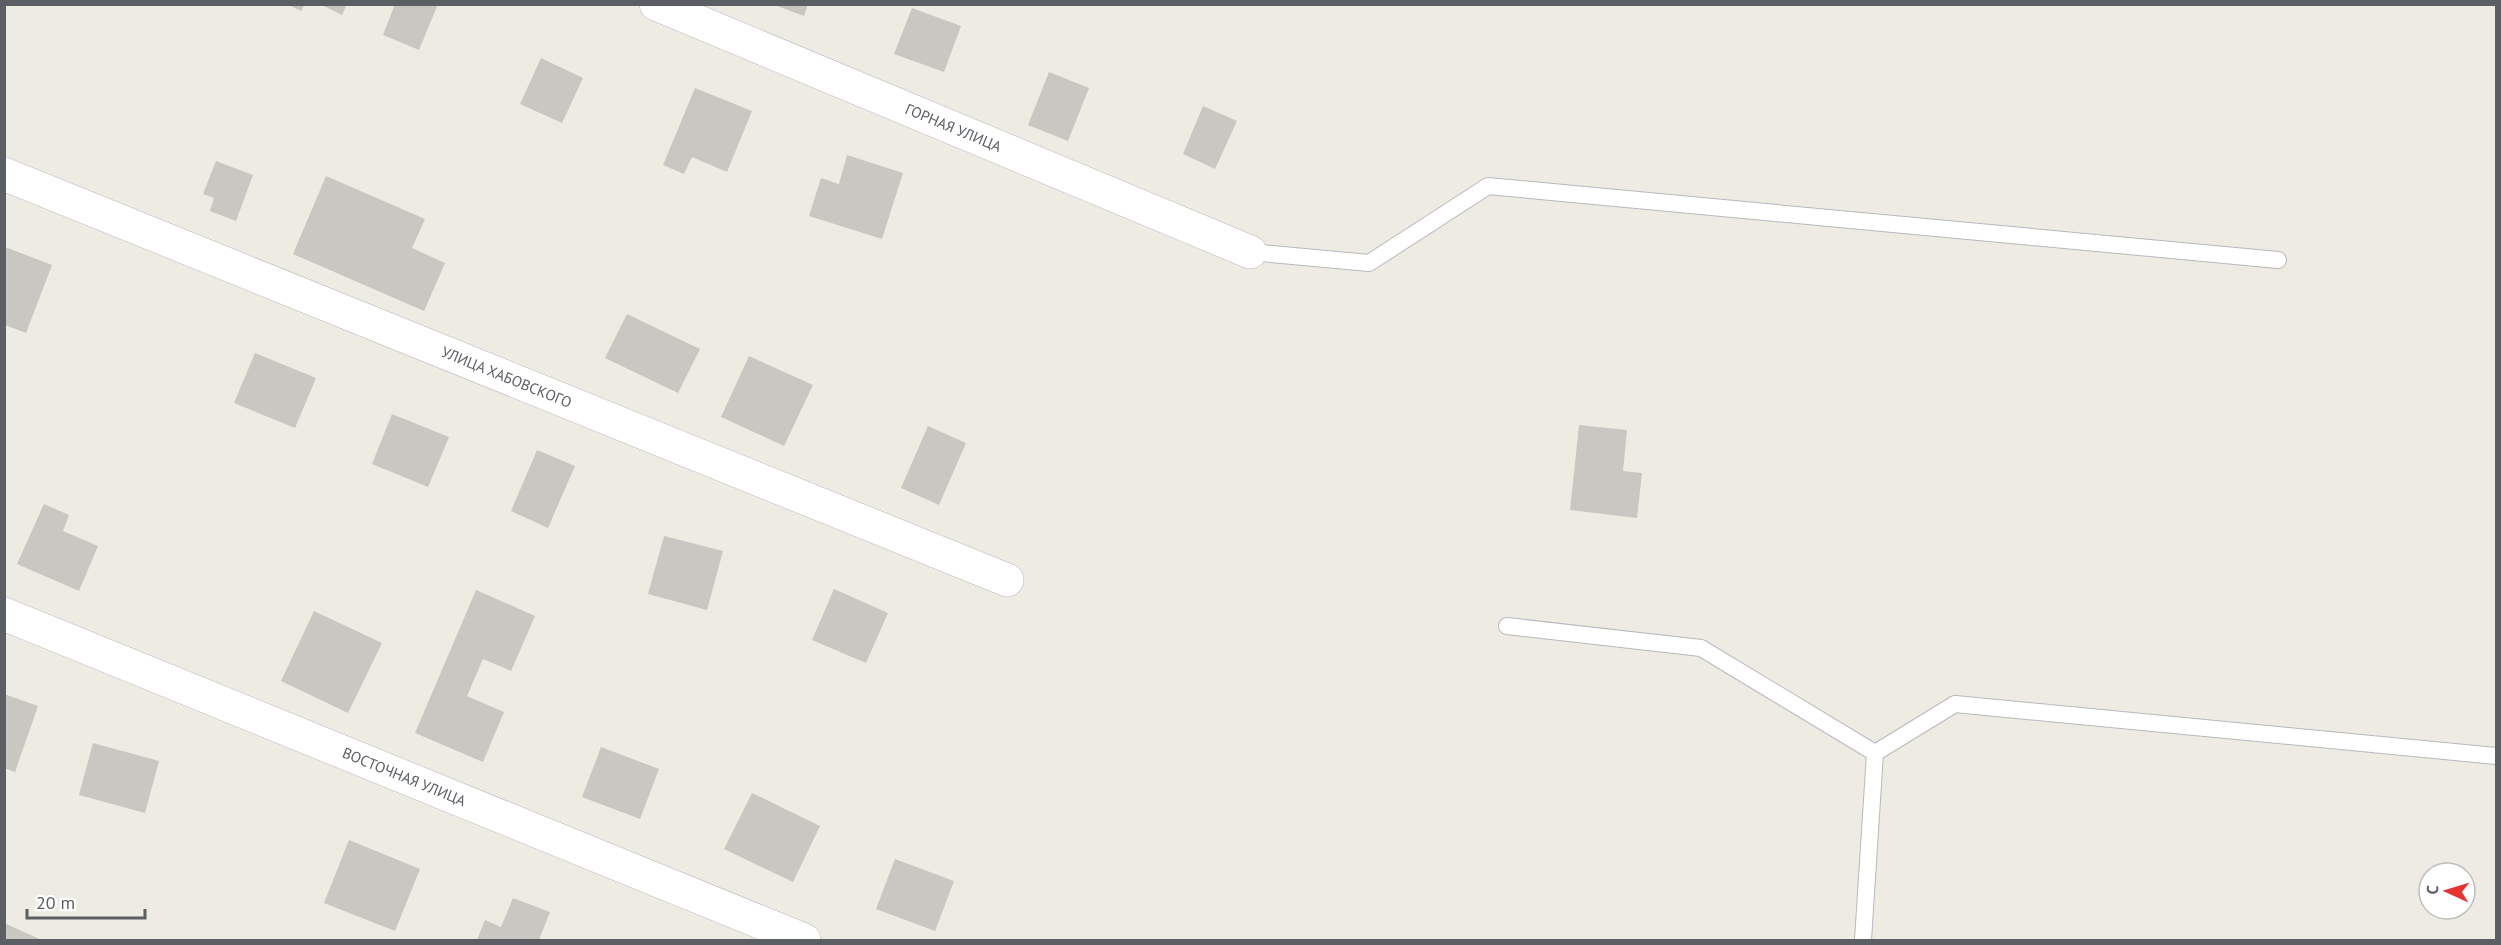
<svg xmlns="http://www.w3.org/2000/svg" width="2501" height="945" font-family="'PT Sans',sans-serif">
<rect width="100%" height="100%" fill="#eeebe3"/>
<path fill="#cac7c2" d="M 287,4 L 305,4 L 301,11 Z
M 320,4 L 347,4 L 342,15 Z
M 395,4 L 438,4 L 419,50 L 383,35 Z
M 772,4 L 808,4 L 804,16 Z
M 912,8 L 961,26 L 944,72 L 894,54 Z
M 541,58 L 583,78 L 562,123 L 520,104 Z
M 1049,72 L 1089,88 L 1068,141 L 1028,125 Z
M 695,88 L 752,111 L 727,172 L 692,157 L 684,174 L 663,165 Z
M 1203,106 L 1237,121 L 1215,169 L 1183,154 Z
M 847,155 L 903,173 L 882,239 L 809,216 L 821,178 L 839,184 Z
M 216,161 L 253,175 L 236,221 L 210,211 L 214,198 L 203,194 Z
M 326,176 L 425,219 L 412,248 L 445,263 L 424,311 L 293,254 Z
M 5,247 L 52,265 L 26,333 L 5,325 Z
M 627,314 L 700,349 L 678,393 L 605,358 Z
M 255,353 L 316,378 L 295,428 L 234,403 Z
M 749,356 L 813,385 L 784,446 L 721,417 Z
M 392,414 L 449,437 L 428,487 L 372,464 Z
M 1579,425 L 1627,430 L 1623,471 L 1642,473 L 1637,518 L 1570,510 Z
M 928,426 L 966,443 L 939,505 L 901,488 Z
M 537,450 L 575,466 L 548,528 L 511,511 Z
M 44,504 L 69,515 L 63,531 L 98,546 L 79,591 L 17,564 Z
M 664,536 L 723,551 L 707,610 L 648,594 Z
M 834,589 L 888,613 L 866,663 L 812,640 Z
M 476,590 L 535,616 L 511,671 L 483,659 L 467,696 L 504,712 L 483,762 L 415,733 Z
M 314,611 L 382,643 L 348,713 L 281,681 Z
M 4,694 L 38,706 L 15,772 L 4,768 Z
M 93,743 L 159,761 L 145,813 L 79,795 Z
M 601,747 L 659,769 L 640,819 L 582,797 Z
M 752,793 L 820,826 L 793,882 L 724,849 Z
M 349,840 L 420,869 L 395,931 L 324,903 Z
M 895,859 L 954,881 L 935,931 L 876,909 Z
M 513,898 L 550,912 L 539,940 L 477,940 L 485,920 L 501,927 Z
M 4,923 L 42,940 L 4,940 Z"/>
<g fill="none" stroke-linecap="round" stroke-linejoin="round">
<g stroke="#b6b9bd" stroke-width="18">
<path id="service" d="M 1250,252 L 1369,263 L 1488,186 L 2278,260
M 1507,626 L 1701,648 L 1875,753
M 1863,940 L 1875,753 L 1955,704 L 2496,756"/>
</g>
<g stroke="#b6b9bd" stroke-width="34">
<g id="minor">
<path id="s1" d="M 656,4 L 1250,252"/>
<path id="s2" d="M 4,174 L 1007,580"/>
<path id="s3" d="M 4,614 L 804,940"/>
</g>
</g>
<use href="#service" stroke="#fff" stroke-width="16"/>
<use href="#minor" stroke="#fff" stroke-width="33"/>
</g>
<g text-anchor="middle" stroke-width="5" stroke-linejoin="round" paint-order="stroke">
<g font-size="15" fill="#5b5f64" stroke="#fff">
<text dy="5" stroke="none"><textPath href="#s1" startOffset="322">ГОРНАЯ УЛИЦА</textPath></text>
<text dy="5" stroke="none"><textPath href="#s2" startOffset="542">УЛИЦА ХАБОВСКОГО</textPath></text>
<text dy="5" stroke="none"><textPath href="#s3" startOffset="432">ВОСТОЧНАЯ УЛИЦА</textPath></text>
</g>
</g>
<rect width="2501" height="945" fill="none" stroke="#5b5f64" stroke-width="12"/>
<g transform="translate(2447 891) rotate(274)"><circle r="28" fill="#ffffff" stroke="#bdbfc1" stroke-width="1.5"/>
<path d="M0-4.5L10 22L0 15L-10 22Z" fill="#e73330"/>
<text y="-9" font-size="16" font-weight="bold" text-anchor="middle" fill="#5b5f64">С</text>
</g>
<path d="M27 909v9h118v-9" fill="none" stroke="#5b5f64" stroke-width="3"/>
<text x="36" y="909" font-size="18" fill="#5b5f64" stroke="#ffffff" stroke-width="4.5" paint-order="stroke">20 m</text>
</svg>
